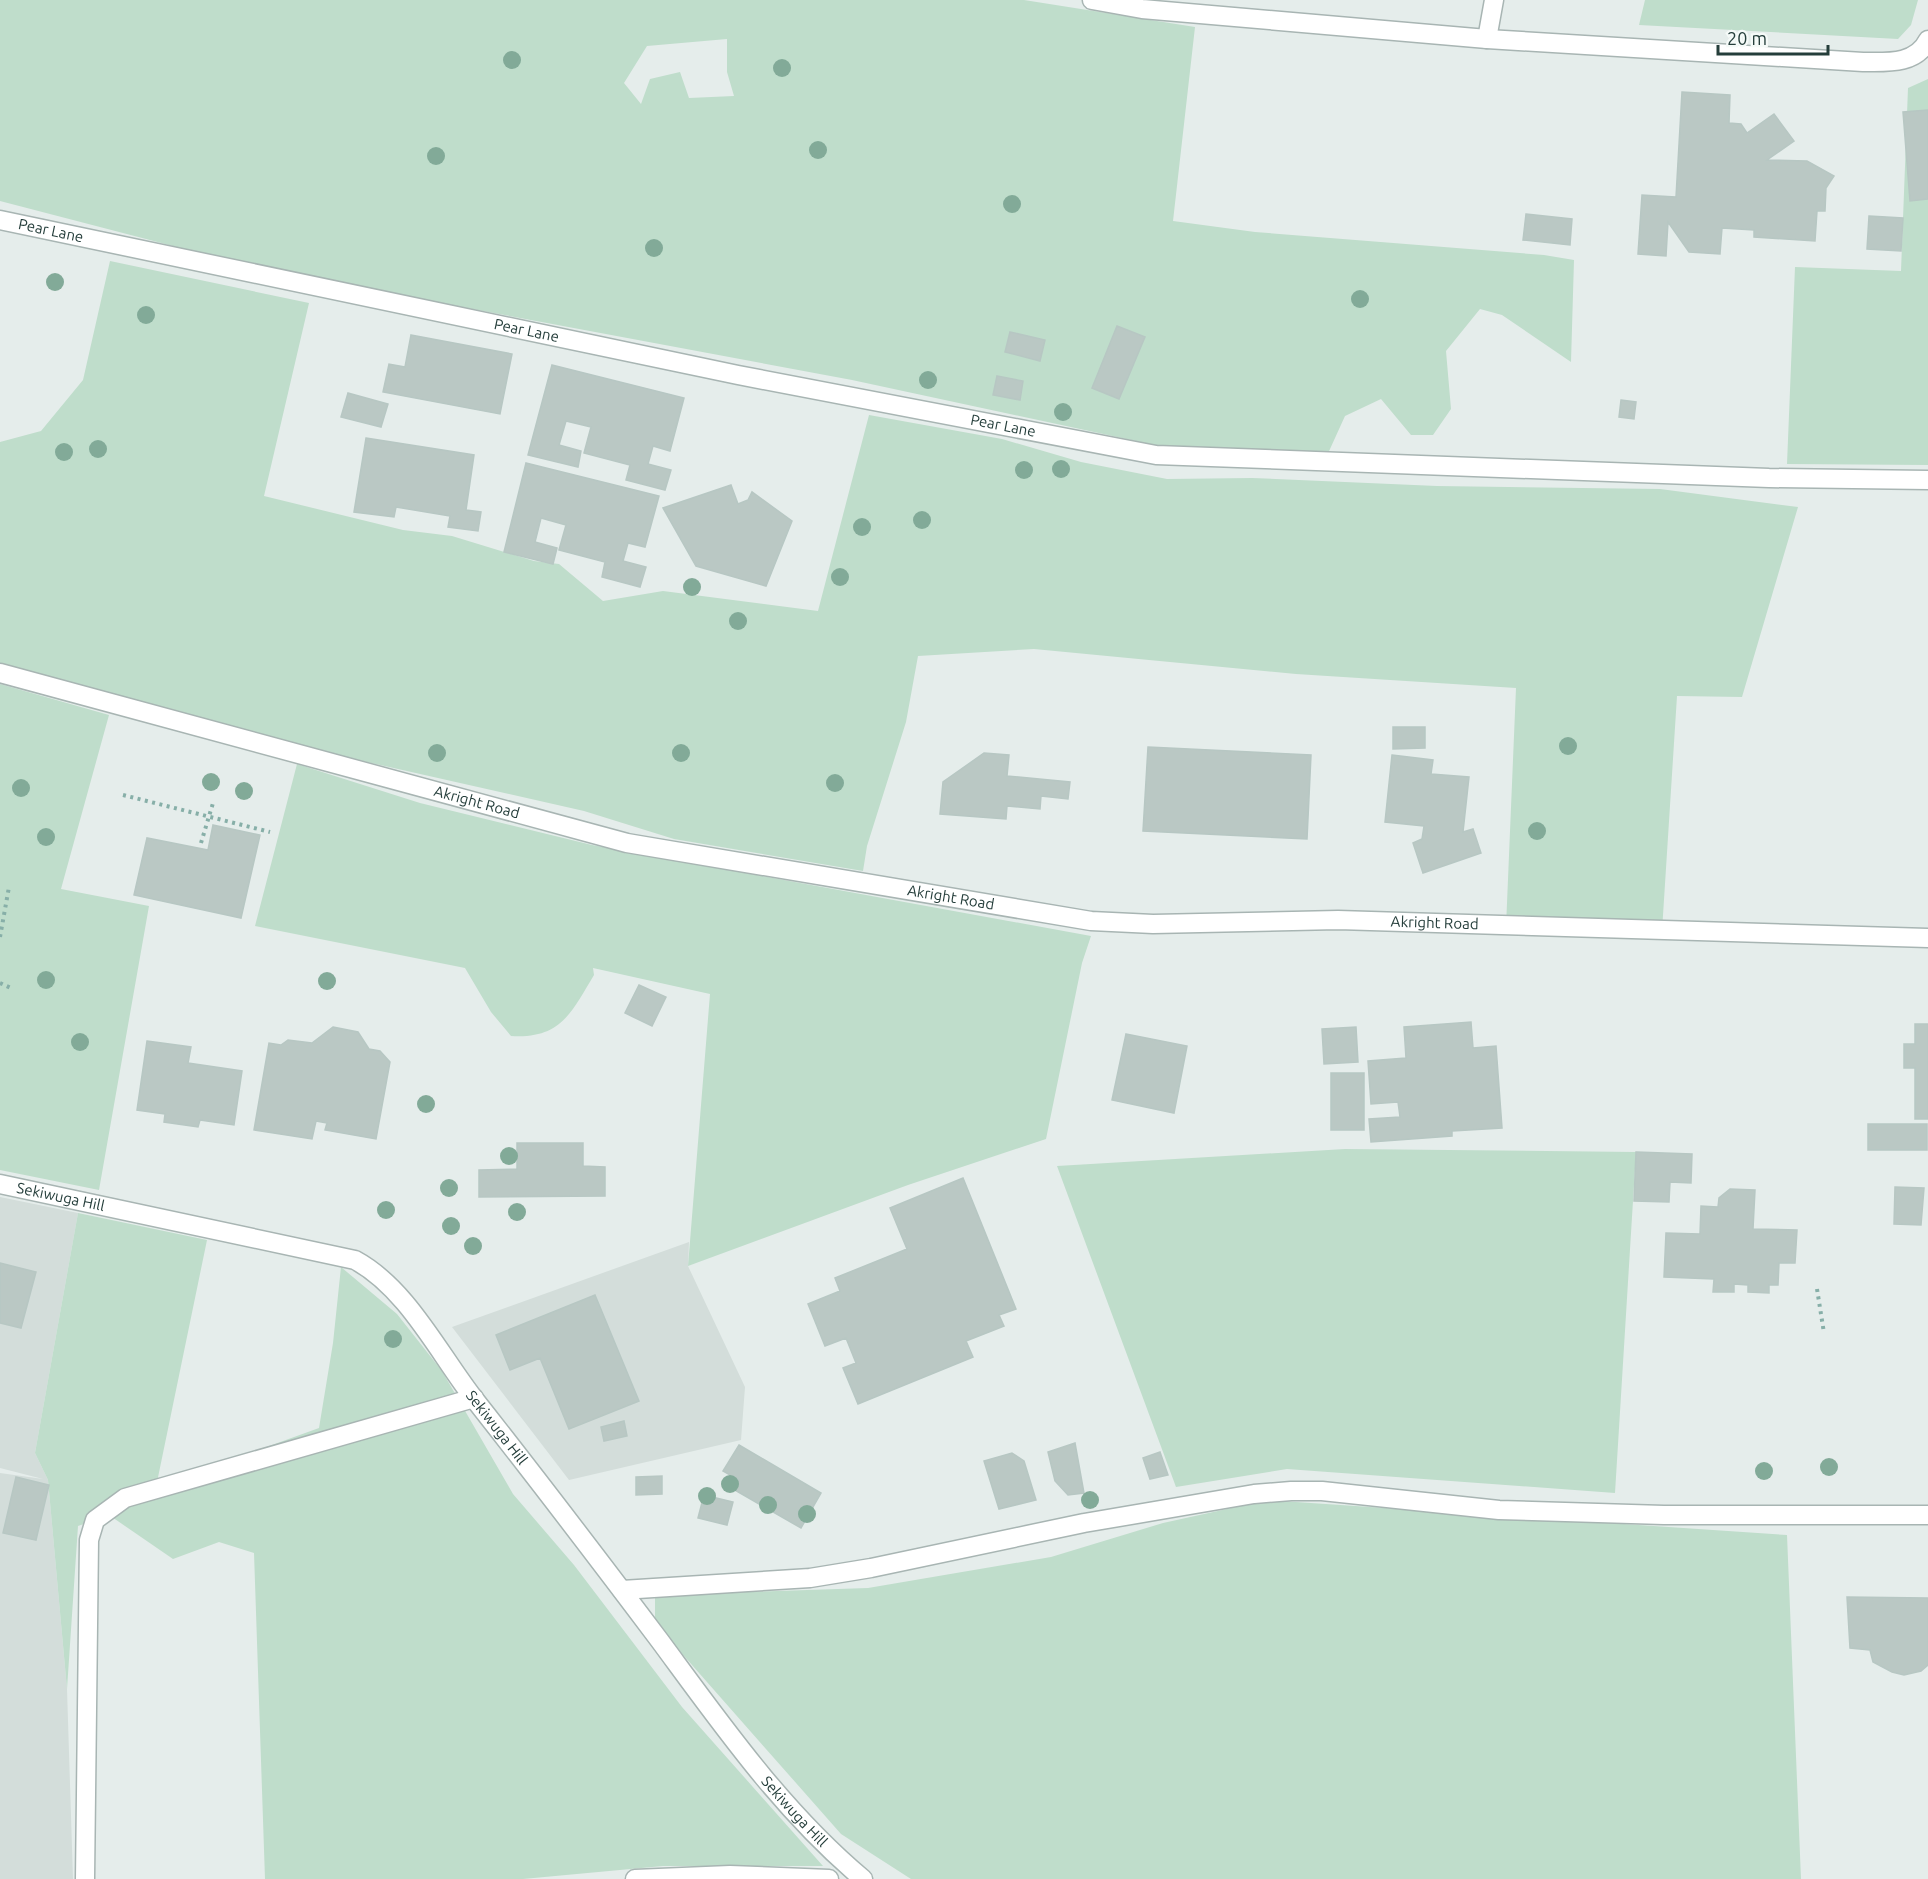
<svg xmlns="http://www.w3.org/2000/svg" width="1928" height="1879" font-family="Ubuntu,sans-serif">
<rect width="100%" height="100%" fill="#e5edeb"/>
<path fill="#d3ddda" d="M 0,1197 L 78,1213 L 35,1453 L 48,1480 L 67,1689 L 73,1879 L 0,1879 L 0,1473 L 43,1479 L 0,1468 Z
M 689,1242 L 688,1266 L 745,1387 L 741,1440 L 569,1480 L 452,1327 Z"/>
<path fill="#bfddcb" fill-rule="evenodd" d="M 0,0 L 1024,0 L 1195,27 L 1173,221 L 1255,232 L 1544,255 L 1574,260 L 1571,362 L 1502,315 L 1480,309 L 1446,351 L 1451,409 L 1433,435 L 1411,435 L 1381,399 L 1345,416 L 1325,460 L 1164,447 L 852,380 L 269,271 L 0,201 ZM 727,39 L 727,72 L 734,96 L 689,98 L 680,72 L 650,79 L 641,104 L 624,83 L 647,46 Z
M 1645,0 L 1918,0 L 1911,25 L 1898,39 L 1639,25 Z
M 1928,79 L 1928,465 L 1787,464 L 1795,267 L 1901,271 L 1908,88 Z
M 110,261 L 309,303 L 264,496 L 403,530 L 452,536 L 534,561 L 559,564 L 603,601 L 663,591 L 818,611 L 869,415 L 1002,439 L 1081,462 L 1167,479 L 1252,478 L 1437,486 L 1660,489 L 1798,507 L 1742,697 L 1677,696 L 1662,931 L 1506,927 L 1516,688 L 1296,674 L 1034,649 L 918,656 L 906,722 L 867,846 L 863,871 L 674,839 L 584,811 L 367,762 L 0,667 L 0,442 L 41,431 L 83,380 Z
M 0,684 L 109,715 L 61,889 L 149,906 L 99,1190 L 0,1170 Z
M 297,764 L 420,803 L 592,845 L 1091,936 L 1082,963 L 1046,1139 L 908,1185 L 688,1266 L 710,994 L 593,968 L 594,975 C 571,1013 561,1039 511,1036 L 491,1012 L 465,968 L 255,926 Z
M 1345,1149 L 1636,1152 L 1615,1493 L 1287,1469 L 1176,1487 L 1057,1166 Z
M 78,1213 L 207,1240 L 156,1487 L 319,1428 L 333,1343 L 341,1267 L 397,1314 L 442,1371 L 513,1494 L 574,1565 L 682,1707 L 823,1866 L 663,1866 L 523,1879 L 265,1879 L 254,1553 L 219,1542 L 173,1559 L 109,1515 L 78,1526 L 67,1689 L 48,1480 L 35,1453 Z
M 1268,1500 L 1787,1535 L 1801,1879 L 911,1879 L 841,1834 L 655,1623 L 655,1598 L 680,1594 L 868,1588 L 1051,1557 L 1163,1523 Z"/>
<path fill="#bac8c4" stroke="#b7c7c3" stroke-width="1.5" d="M 1682,92 L 1730,95 L 1729,123 L 1741,124 L 1747,133 L 1774,114 L 1794,141 L 1767,160 L 1807,161 L 1834,176 L 1826,188 L 1825,211 L 1817,211 L 1815,241 L 1754,237 L 1754,230 L 1722,228 L 1720,254 L 1689,252 L 1668,222 L 1666,256 L 1638,254 L 1642,195 L 1676,197 Z
M 1928,110 L 1928,199 L 1910,201 L 1903,112 Z
M 1526,214 L 1572,219 L 1570,245 L 1523,240 Z
M 1869,216 L 1903,218 L 1901,251 L 1867,249 Z
M 1117,326 L 1145,337 L 1119,399 L 1092,388 Z
M 1010,332 L 1045,340 L 1040,361 L 1005,352 Z
M 411,335 L 512,354 L 500,414 L 383,392 L 389,364 L 405,367 Z
M 552,365 L 684,398 L 670,451 L 653,446 L 648,464 L 671,470 L 665,490 L 626,480 L 630,465 L 584,453 L 591,427 L 566,421 L 559,445 L 581,451 L 578,467 L 528,455 Z
M 997,376 L 1023,381 L 1020,400 L 993,395 Z
M 348,393 L 388,404 L 381,427 L 341,417 Z
M 1621,400 L 1636,402 L 1634,419 L 1619,417 Z
M 366,438 L 474,455 L 466,510 L 481,512 L 478,531 L 448,527 L 450,516 L 396,507 L 394,517 L 354,512 Z
M 526,463 L 659,496 L 645,547 L 628,543 L 623,561 L 646,567 L 640,587 L 602,577 L 605,562 L 559,550 L 566,525 L 541,518 L 535,542 L 557,548 L 553,564 L 504,552 Z
M 731,485 L 738,504 L 748,500 L 752,492 L 792,521 L 766,586 L 696,566 L 663,508 Z
M 1393,727 L 1425,727 L 1425,748 L 1393,749 Z
M 1148,747 L 1311,755 L 1307,839 L 1143,831 Z
M 984,753 L 1009,755 L 1007,776 L 1070,782 L 1068,799 L 1041,796 L 1040,809 L 1007,806 L 1006,819 L 940,814 L 943,782 Z
M 1392,755 L 1433,760 L 1431,774 L 1469,777 L 1463,832 L 1473,829 L 1481,853 L 1423,873 L 1413,843 L 1422,839 L 1424,826 L 1385,822 Z
M 213,825 L 260,835 L 241,918 L 134,895 L 147,838 L 208,850 Z
M 639,985 L 666,997 L 652,1026 L 625,1013 Z
M 1471,1022 L 1473,1048 L 1496,1046 L 1502,1128 L 1452,1131 L 1452,1136 L 1371,1142 L 1369,1119 L 1400,1117 L 1398,1102 L 1371,1104 L 1368,1061 L 1406,1058 L 1404,1027 Z
M 1915,1024 L 1928,1024 L 1928,1119 L 1915,1119 L 1915,1068 L 1904,1068 L 1904,1044 L 1915,1044 Z
M 333,1027 L 358,1032 L 369,1049 L 380,1051 L 390,1062 L 376,1139 L 325,1130 L 327,1123 L 316,1121 L 312,1139 L 254,1130 L 269,1043 L 281,1045 L 288,1040 L 312,1043 Z
M 1356,1027 L 1358,1062 L 1324,1064 L 1322,1029 Z
M 1126,1034 L 1187,1046 L 1174,1113 L 1112,1100 Z
M 147,1041 L 191,1047 L 188,1063 L 242,1071 L 234,1125 L 200,1120 L 198,1127 L 164,1122 L 165,1114 L 137,1110 Z
M 1331,1073 L 1364,1073 L 1364,1130 L 1331,1130 Z
M 1868,1124 L 1927,1124 L 1927,1150 L 1868,1150 Z
M 517,1143 L 583,1143 L 583,1166 L 605,1167 L 605,1196 L 479,1197 L 479,1170 L 517,1169 Z
M 1636,1152 L 1692,1154 L 1691,1183 L 1670,1182 L 1669,1202 L 1634,1201 Z
M 963,1178 L 1016,1309 L 999,1315 L 1004,1326 L 966,1341 L 973,1357 L 858,1404 L 843,1368 L 856,1363 L 846,1338 L 825,1346 L 808,1304 L 840,1291 L 835,1278 L 907,1249 L 890,1208 Z
M 1895,1187 L 1924,1188 L 1921,1225 L 1894,1224 Z
M 1730,1189 L 1755,1190 L 1753,1229 L 1797,1230 L 1795,1263 L 1779,1263 L 1778,1285 L 1769,1285 L 1769,1293 L 1748,1292 L 1748,1285 L 1734,1284 L 1734,1292 L 1713,1292 L 1714,1279 L 1664,1277 L 1666,1233 L 1700,1234 L 1701,1206 L 1718,1207 L 1719,1198 Z
M 0,1263 L 36,1272 L 21,1328 L 0,1323 Z
M 595,1295 L 639,1401 L 569,1429 L 540,1358 L 510,1370 L 496,1335 Z
M 624,1421 L 627,1436 L 604,1441 L 601,1427 Z
M 1075,1443 L 1084,1493 L 1068,1495 L 1055,1481 L 1048,1452 Z
M 739,1445 L 821,1493 L 801,1528 L 733,1489 L 739,1480 L 723,1471 Z
M 1160,1452 L 1168,1475 L 1150,1479 L 1143,1458 Z
M 1012,1453 L 1024,1461 L 1036,1500 L 999,1509 L 984,1461 Z
M 662,1476 L 662,1494 L 636,1495 L 636,1477 Z
M 16,1477 L 49,1485 L 36,1540 L 3,1533 Z
M 704,1495 L 733,1502 L 727,1525 L 698,1518 Z
M 1847,1597 L 1928,1598 L 1928,1665 L 1921,1671 L 1904,1675 L 1892,1672 L 1873,1662 L 1870,1650 L 1850,1648 Z"/>
<g fill="none" stroke-linecap="round" stroke-linejoin="round">
<g stroke="#a8b5b3" stroke-width="21">
<g id="minor">
<path d="M 1092,0 L 1142,9 L 1487,39 L 1863,62 C 1886,62 1916,65 1928,40"/>
<path d="M 1487,39 L 1494,0"/>
<path id="s1" d="M 0,220 L 738,375 L 1156,455 L 1769,478 L 1928,480"/>
<path id="s2" d="M 0,673 L 627,843 L 1091,921 L 1153,924 L 1338,920 L 1928,938"/>
<path id="s3" d="M 0,1184 L 355,1260 C 407,1288 439,1354 475,1400 C 538,1480 599,1560 660,1641 C 722,1725 782,1811 863,1879"/>
<path d="M 622,1590 L 810,1578 L 871,1568 L 1084,1523 L 1254,1494 L 1291,1491 L 1322,1491 L 1499,1510 L 1664,1515 L 1928,1515"/>
<path d="M 85,1879 L 89,1540 L 95,1520 L 125,1498 L 474,1398"/>
<path d="M 635,1879 L 730,1875 L 829,1879"/>
</g>
</g>
<path stroke="#87afa8" stroke-width="4" stroke-dasharray="3 4.5" stroke-linecap="butt" d="M 123,795 L 270,832
M 201,843 L 213,803
M 0,937 L 9,887
M 0,983 L 13,989
M 1817,1289 L 1824,1333"/>
<use href="#minor" stroke="#fff" stroke-width="18"/>
</g>
<g fill="#82aa98">
<circle cx="512" cy="60" r="9"/>
<circle cx="782" cy="68" r="9"/>
<circle cx="818" cy="150" r="9"/>
<circle cx="436" cy="156" r="9"/>
<circle cx="1012" cy="204" r="9"/>
<circle cx="654" cy="248" r="9"/>
<circle cx="55" cy="282" r="9"/>
<circle cx="1360" cy="299" r="9"/>
<circle cx="146" cy="315" r="9"/>
<circle cx="928" cy="380" r="9"/>
<circle cx="1063" cy="412" r="9"/>
<circle cx="98" cy="449" r="9"/>
<circle cx="64" cy="452" r="9"/>
<circle cx="1061" cy="469" r="9"/>
<circle cx="1024" cy="470" r="9"/>
<circle cx="922" cy="520" r="9"/>
<circle cx="862" cy="527" r="9"/>
<circle cx="840" cy="577" r="9"/>
<circle cx="692" cy="587" r="9"/>
<circle cx="738" cy="621" r="9"/>
<circle cx="1568" cy="746" r="9"/>
<circle cx="437" cy="753" r="9"/>
<circle cx="681" cy="753" r="9"/>
<circle cx="211" cy="782" r="9"/>
<circle cx="835" cy="783" r="9"/>
<circle cx="21" cy="788" r="9"/>
<circle cx="244" cy="791" r="9"/>
<circle cx="1537" cy="831" r="9"/>
<circle cx="46" cy="837" r="9"/>
<circle cx="46" cy="980" r="9"/>
<circle cx="327" cy="981" r="9"/>
<circle cx="80" cy="1042" r="9"/>
<circle cx="426" cy="1104" r="9"/>
<circle cx="509" cy="1156" r="9"/>
<circle cx="449" cy="1188" r="9"/>
<circle cx="386" cy="1210" r="9"/>
<circle cx="517" cy="1212" r="9"/>
<circle cx="451" cy="1226" r="9"/>
<circle cx="473" cy="1246" r="9"/>
<circle cx="393" cy="1339" r="9"/>
<circle cx="1829" cy="1467" r="9"/>
<circle cx="1764" cy="1471" r="9"/>
<circle cx="730" cy="1484" r="9"/>
<circle cx="707" cy="1496" r="9"/>
<circle cx="1090" cy="1500" r="9"/>
<circle cx="768" cy="1505" r="9"/>
<circle cx="807" cy="1514" r="9"/>
</g>
<g text-anchor="middle" stroke-width="4.5" stroke-linejoin="round" paint-order="stroke">
<g font-size="15" fill="#253e3b" stroke="#f5faf8">
<text dy="5" stroke="none"><textPath href="#s1" startOffset="52">Pear Lane</textPath></text>
<text dy="5" stroke="none"><textPath href="#s1" startOffset="538">Pear Lane</textPath></text>
<text dy="5" stroke="none"><textPath href="#s1" startOffset="1024">Pear Lane</textPath></text>
<text dy="5" stroke="none"><textPath href="#s2" startOffset="494">Akright Road</textPath></text>
<text dy="5" stroke="none"><textPath href="#s2" startOffset="978">Akright Road</textPath></text>
<text dy="5" stroke="none"><textPath href="#s2" startOffset="1464">Akright Road</textPath></text>
<text dy="5" stroke="none"><textPath href="#s3" startOffset="62">Sekiwuga Hill</textPath></text>
<text dy="5" stroke="none"><textPath href="#s3" startOffset="584">Sekiwuga Hill</textPath></text>
<text dy="5" stroke="none"><textPath href="#s3" startOffset="1070">Sekiwuga Hill</textPath></text>
</g>
</g>
<path d="M1718 45v9h110v-9" fill="none" stroke="#253e3b" stroke-width="3"/>
<text x="1727" y="45" font-size="18" fill="#253e3b" stroke="#f5faf8" stroke-width="4.5" paint-order="stroke">20 m</text>
</svg>
